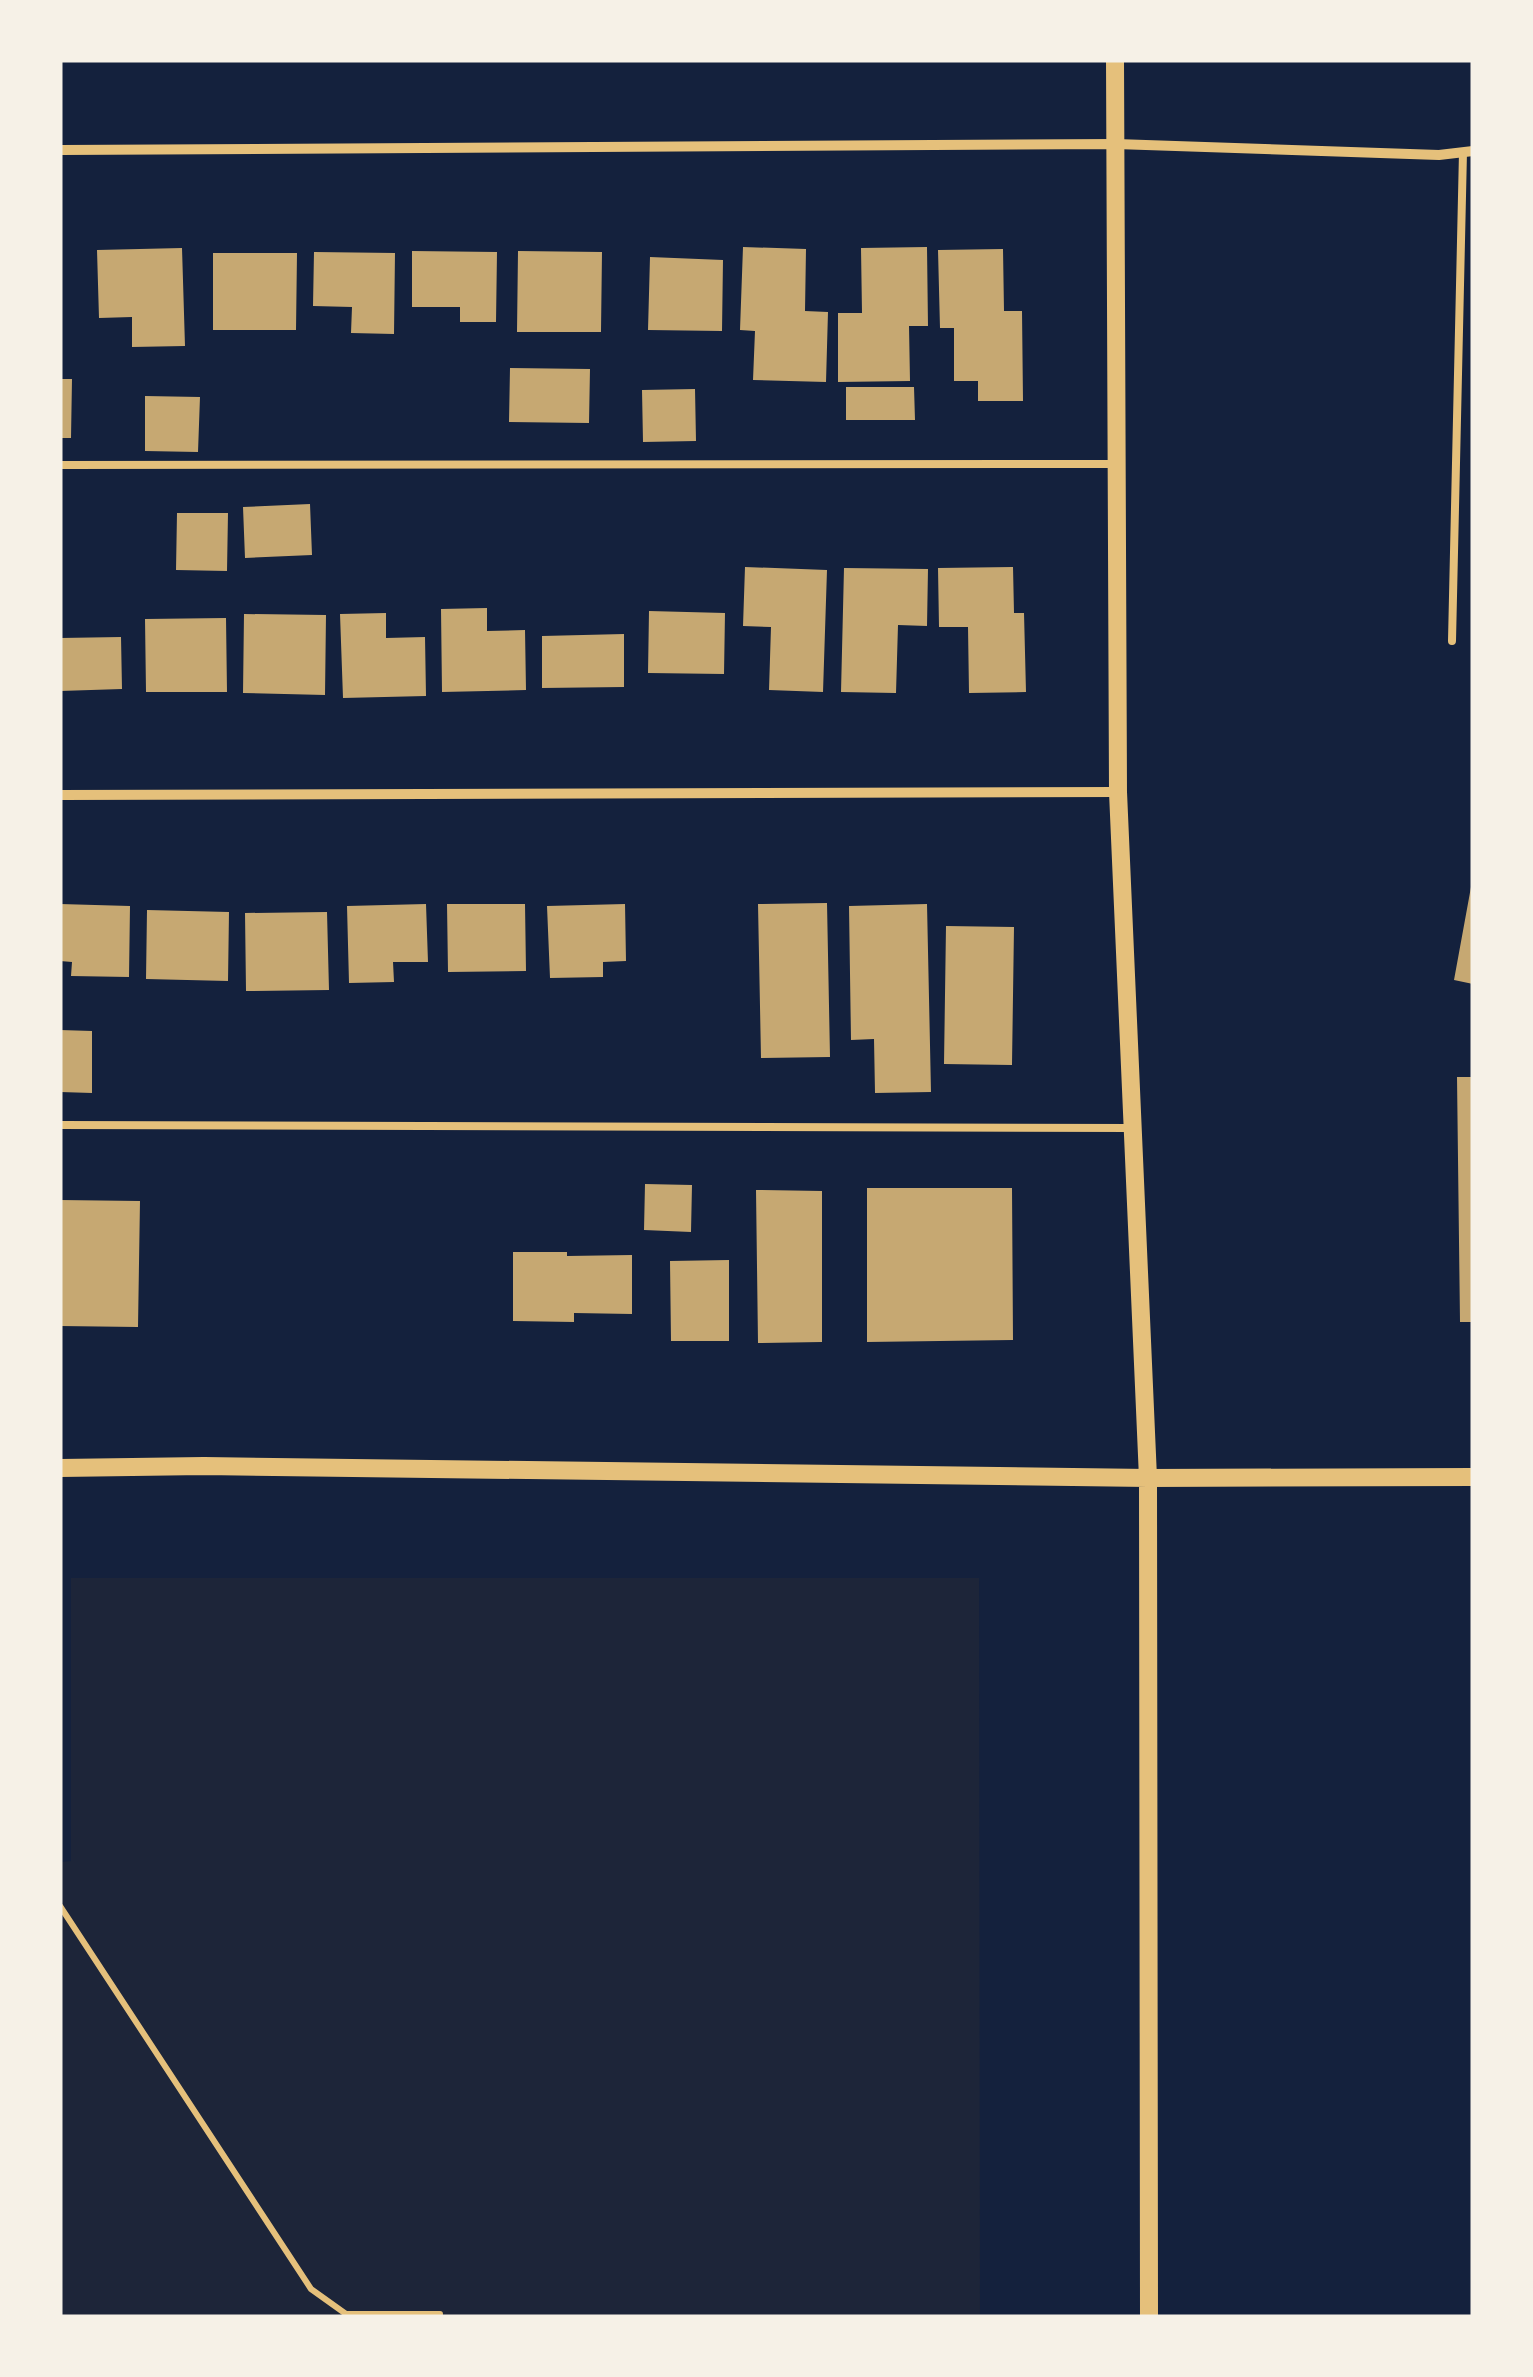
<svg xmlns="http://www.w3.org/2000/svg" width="1533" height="2377" font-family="'DM Sans',sans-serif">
<rect width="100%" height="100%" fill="#14213d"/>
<path fill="#1d2539" d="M 71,1578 L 979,1578 L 980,2317 L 60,2317 L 60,1862 L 71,1861 Z"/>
<path fill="#c6a872" d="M 743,247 L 806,249 L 805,311 L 828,312 L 826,382 L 753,380 L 755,331 L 740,330 Z
M 927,247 L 928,326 L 909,326 L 910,381 L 838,382 L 838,313 L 862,313 L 861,248 Z
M 182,248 L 185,346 L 132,347 L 132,317 L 99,318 L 97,250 Z
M 1003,249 L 1004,311 L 1022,311 L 1023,401 L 978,401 L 978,381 L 954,381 L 954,328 L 940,328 L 938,250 Z
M 412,251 L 497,252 L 496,322 L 460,322 L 460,307 L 412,307 Z
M 518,251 L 602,252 L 601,332 L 517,332 Z
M 314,252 L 395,253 L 394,334 L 351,333 L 352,307 L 313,306 Z
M 213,253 L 297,253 L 296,330 L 213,330 Z
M 650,257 L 723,260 L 722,331 L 648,330 Z
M 510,368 L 590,369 L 589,423 L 509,422 Z
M 60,379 L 72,379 L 71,438 L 60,438 Z
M 846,387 L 914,387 L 915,420 L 846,420 Z
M 695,389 L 696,441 L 643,442 L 642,390 Z
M 145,396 L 200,397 L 198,452 L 145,451 Z
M 310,504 L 312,555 L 245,558 L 243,507 Z
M 177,513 L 228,513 L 227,571 L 176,570 Z
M 745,567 L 827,570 L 823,692 L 769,690 L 771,627 L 743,626 Z
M 1013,567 L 1014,613 L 1024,613 L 1026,692 L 969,693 L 968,627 L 939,627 L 938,568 Z
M 844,568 L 928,569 L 927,626 L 898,625 L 896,693 L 841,692 Z
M 487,608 L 487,631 L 525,630 L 526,690 L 442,692 L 441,609 Z
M 649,611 L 725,613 L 724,674 L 648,673 Z
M 386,613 L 386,638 L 425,637 L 426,696 L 343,698 L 340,614 Z
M 244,614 L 326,615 L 325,695 L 243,693 Z
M 226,618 L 227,692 L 146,692 L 145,619 Z
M 624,634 L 624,687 L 542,688 L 542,636 Z
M 121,637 L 122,689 L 60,691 L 60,638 Z
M 1471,887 L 1473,887 L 1473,984 L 1454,980 Z
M 827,903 L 830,1057 L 761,1058 L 758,904 Z
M 60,904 L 130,906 L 129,977 L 71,976 L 72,962 L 60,961 Z
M 426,904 L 428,962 L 393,962 L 394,982 L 349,983 L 347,906 Z
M 447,904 L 525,904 L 526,971 L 448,972 Z
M 625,904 L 626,961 L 603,962 L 603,977 L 550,978 L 547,906 Z
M 927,904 L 931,1092 L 875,1093 L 874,1039 L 851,1040 L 849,906 Z
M 147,910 L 229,912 L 228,981 L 146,979 Z
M 327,912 L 329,990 L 246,991 L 245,913 Z
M 946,926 L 1014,927 L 1012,1065 L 944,1064 Z
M 60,1030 L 92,1031 L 92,1093 L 60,1092 Z
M 1457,1077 L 1473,1077 L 1473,1322 L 1460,1322 Z
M 645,1184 L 692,1185 L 691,1232 L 644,1230 Z
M 867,1188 L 1012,1188 L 1013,1340 L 867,1342 Z
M 756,1190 L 822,1191 L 822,1342 L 758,1343 Z
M 60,1200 L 140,1201 L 138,1327 L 60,1326 Z
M 513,1252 L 567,1252 L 567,1256 L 632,1255 L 632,1314 L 574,1313 L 574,1322 L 513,1321 Z
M 729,1260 L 729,1341 L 671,1341 L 670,1261 Z"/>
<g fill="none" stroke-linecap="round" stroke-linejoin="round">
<path stroke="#e5c07b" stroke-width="6" d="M 60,1906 L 311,2289 L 346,2314 L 440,2314"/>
<path stroke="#e5c07b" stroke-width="8" d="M 60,465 L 1115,464
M 1452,641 L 1463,152
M 60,1125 L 1132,1128"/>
<path stroke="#e5c07b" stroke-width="10" d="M 60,150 L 1116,144 L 1439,155 L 1473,151
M 60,795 L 1118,792"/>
<path stroke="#e5c07b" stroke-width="18" d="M 1115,60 L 1118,792 L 1148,1478 L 1149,2317
M 60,1468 L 204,1466 L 1148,1478 L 1473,1477"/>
</g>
<rect width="1533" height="2377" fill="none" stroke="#f6f1e7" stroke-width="125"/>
</svg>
